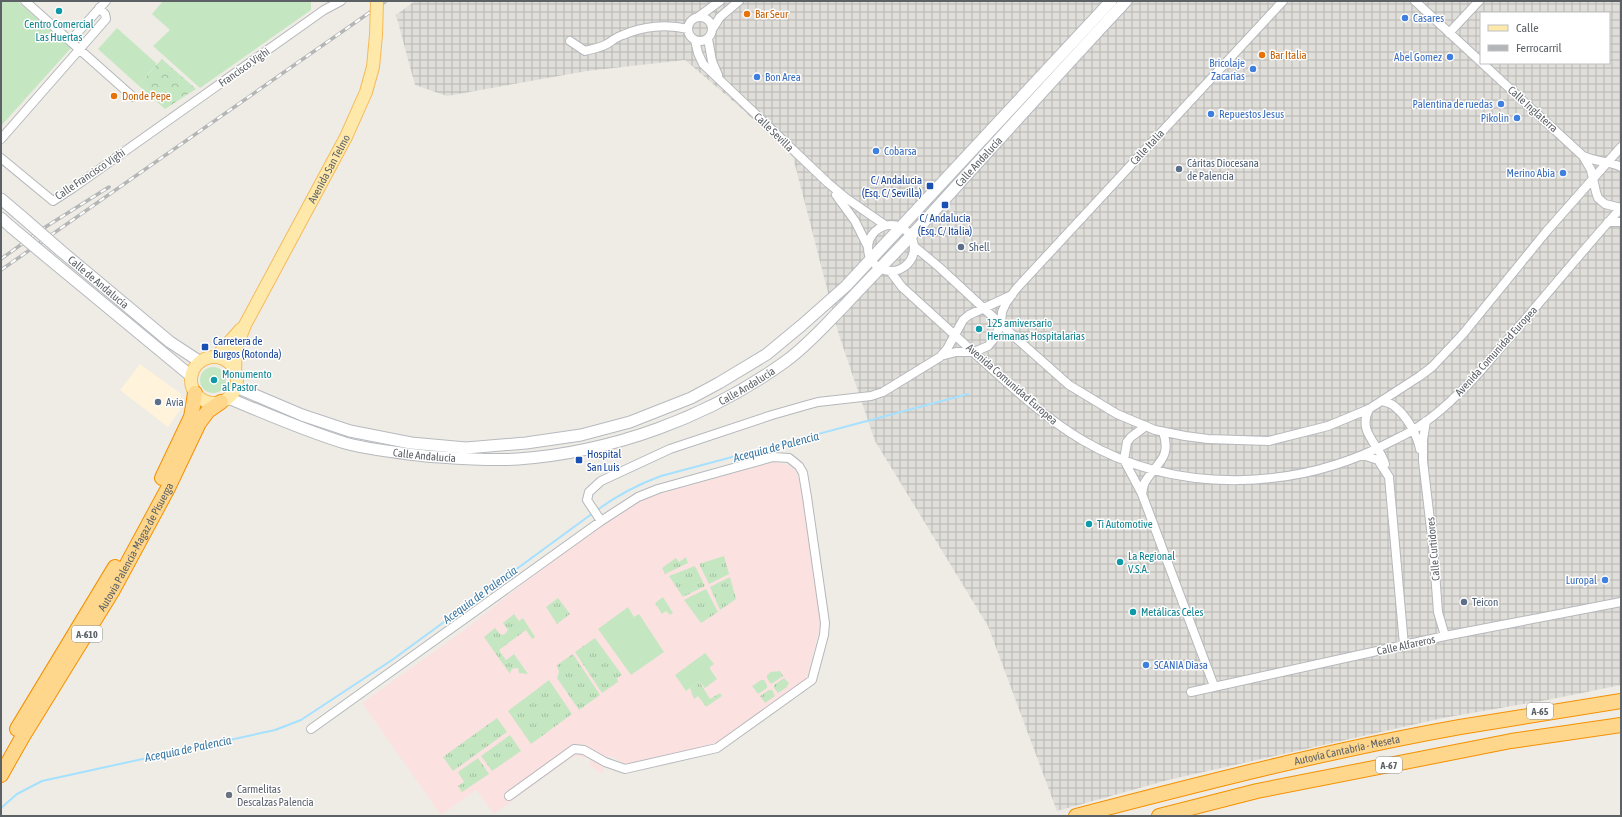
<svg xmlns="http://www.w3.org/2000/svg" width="1622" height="817" font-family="'Asap Condensed',sans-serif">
<defs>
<pattern id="industrial-grid" width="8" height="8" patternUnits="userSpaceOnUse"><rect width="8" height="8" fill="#e0ded9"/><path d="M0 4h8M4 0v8" fill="none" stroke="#b9b7b4"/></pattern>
<pattern id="grass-tufts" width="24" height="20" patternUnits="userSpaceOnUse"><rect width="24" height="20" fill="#c4e7c1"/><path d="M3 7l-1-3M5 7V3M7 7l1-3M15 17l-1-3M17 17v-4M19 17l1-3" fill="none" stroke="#a2bfa1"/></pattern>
<pattern id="park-crowns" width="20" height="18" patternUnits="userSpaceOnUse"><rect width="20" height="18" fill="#c4e7c1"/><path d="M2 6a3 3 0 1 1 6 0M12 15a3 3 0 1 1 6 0" fill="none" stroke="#a2bfa1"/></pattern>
</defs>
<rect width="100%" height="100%" fill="#efece5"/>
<path fill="#fff3db" d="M 140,364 L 181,394 L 180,410 L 168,427 L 120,390 Z"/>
<path fill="url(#industrial-grid)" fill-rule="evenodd" d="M 415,1 L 1621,1 L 1621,685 L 1552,699 L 1443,718 L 1168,780 L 1057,811 L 988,626 L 875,441 L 839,335 L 793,157 L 740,107 L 685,60 L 587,71 L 447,96 L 415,85 L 396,15 ZM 1481,13 L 1609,13 L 1609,63 L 1481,63 Z"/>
<path fill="#fce1e1" d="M 774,462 L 788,465 L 796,471 L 803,493 L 821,621 L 807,678 L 716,744 L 627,765 L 609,755 L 602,774 L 589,765 L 591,759 L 577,756 L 571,758 L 494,814 L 476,790 L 441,815 L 362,703 L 466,629 L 531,577 L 629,507 L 642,499 Z"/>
<path fill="url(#grass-tufts)" d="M 724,556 L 729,574 L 709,584 L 699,564 Z
M 686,557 L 688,563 L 665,574 L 662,568 L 676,558 L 679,562 Z
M 695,566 L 705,586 L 683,597 L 669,576 Z
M 730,577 L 736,599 L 720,610 L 710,587 Z
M 706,589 L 718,612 L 701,623 L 684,600 Z
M 663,597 L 673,613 L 670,615 L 666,611 L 662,614 L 655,603 Z
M 558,598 L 570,614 L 557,624 L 546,607 Z
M 514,614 L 519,621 L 523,618 L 535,637 L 532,639 L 526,630 L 499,650 L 506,660 L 514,654 L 528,674 L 519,673 L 518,668 L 514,668 L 511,670 L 510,674 L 484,637 L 495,628 L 501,635 L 505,634 L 508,630 L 503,623 Z
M 595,638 L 622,675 L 617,678 L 618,682 L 602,693 L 575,652 Z
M 573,654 L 600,695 L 579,710 L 557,678 L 559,672 L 557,665 Z
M 780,671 L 783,676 L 773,683 L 770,683 L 767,678 L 767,675 L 771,672 Z
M 784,678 L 789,683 L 787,687 L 778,693 L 774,688 L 774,685 Z
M 549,680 L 572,714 L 531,744 L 508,711 Z
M 761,680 L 764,680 L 767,685 L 767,688 L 758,694 L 752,686 Z
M 699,681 L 710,699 L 720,693 L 722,696 L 706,707 L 698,696 L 694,699 L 690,688 Z
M 769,690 L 772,690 L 775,696 L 765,703 L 760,696 Z
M 497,718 L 507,732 L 453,771 L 443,757 Z
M 510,735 L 521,751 L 492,771 L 481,756 Z
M 478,758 L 489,774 L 462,792 L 458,786 L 464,782 L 458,772 Z"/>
<path fill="url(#park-crowns)" d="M 162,59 L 196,89 L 165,109 L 138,85 Z"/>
<path fill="#c4e7c1" d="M 1,1 L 17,1 L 71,48 L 1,126 Z
M 163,1 L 311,1 L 311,10 L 200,88 L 153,46 L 170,30 L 152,14 Z
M 117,28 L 157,64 L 138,85 L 98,49 Z
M200 380a13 13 0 1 1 26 0a13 13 0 1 1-26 0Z
M 628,607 L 634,617 L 639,614 L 664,652 L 631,675 L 598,629 Z
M 705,653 L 714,664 L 710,667 L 710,669 L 717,679 L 705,688 L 699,681 L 686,691 L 675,675 Z"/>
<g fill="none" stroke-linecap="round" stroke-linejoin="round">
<path stroke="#a5e1ff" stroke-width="2" d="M 597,510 C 618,495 636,485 661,476 L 968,394
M 1,808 L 17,794 L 42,781 L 275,730 L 301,720 L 392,660 L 593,513"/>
<g stroke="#b5b8bc" stroke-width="10">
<path id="minor" d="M 25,1 L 133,97
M 1415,1 L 1481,62
M688 29a12 12 0 1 1 24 0a12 12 0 1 1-24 0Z
M 698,17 L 720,1
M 713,28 L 720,17 L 739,1
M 1449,33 L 1479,1
M 708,39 L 712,61 L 718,75
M 695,40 L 698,53 L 703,64 L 828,183 L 846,198 L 885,225
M 70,41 L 106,1
M 570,41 L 585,51 C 592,49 600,48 607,44 C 612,41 616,37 623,35 C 643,26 667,24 688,29
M 1,139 L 106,19 L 105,14 L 99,8
M 1583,156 C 1596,162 1609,161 1621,167
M 1,158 L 53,201 L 73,188 L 324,10 L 341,1
M 836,195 L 855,221 L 868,247
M 1608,222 L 1621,222
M868 248a23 23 0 1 1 46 0a23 23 0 1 1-46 0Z
M 915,247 L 939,267 L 1017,339 L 1069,385 L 1117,414 L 1155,430 L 1185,436 L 1208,439 L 1269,441 L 1328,426 L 1369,409 L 1420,376 L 1432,367 L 1463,334 L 1546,232 L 1621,147
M 890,271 L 902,287 C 928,311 955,335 981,359 C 1013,388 1045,418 1082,440 C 1177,496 1299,491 1394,440 C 1402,436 1411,432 1418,427 C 1432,418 1447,405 1459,393 C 1475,379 1488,362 1501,347 C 1542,301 1580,253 1621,208 L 1605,204 L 1598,198 L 1596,192 L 1591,170 L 1583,156 L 1482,63
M 941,356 L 956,352 L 974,352 L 988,346 L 993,340 L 1001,324 L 1002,312 L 1006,303 L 1016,289 L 1283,1
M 1382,401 C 1386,402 1391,403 1394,406 C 1406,415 1417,434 1420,449
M 1369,409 C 1357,433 1379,443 1385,464
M 1426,421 L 1423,440 L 1423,461 L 1433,546 L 1438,612 L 1445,636
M 1146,426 L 1131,437 L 1127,442 L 1124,460 L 1142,494 L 1214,686
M 1363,455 L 1378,460 L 1389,477 L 1404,645
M 1142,494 C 1143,490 1143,485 1145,482 C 1157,462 1172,458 1163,432
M 1191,692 L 1445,636 L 1621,602
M 311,729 L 601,521
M 509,796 L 574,749 L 584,750 L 605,762 L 625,769 L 717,748 L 812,680 L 824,635 L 825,623 L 807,497 L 803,473 L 799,466 L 789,458 L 773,457 L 658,489 L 638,497 L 601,521 L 587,500 L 589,492 L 601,481 L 670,449 L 772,415 L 807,405 L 818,402 L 871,396 L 883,392 L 940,357 L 947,349 L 963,320 L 969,315 L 1012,295"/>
</g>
<g stroke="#b6babf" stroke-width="13">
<g id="secondary">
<path d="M 1,199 L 21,216"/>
<path d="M 1,218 L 11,227"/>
<path id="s1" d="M 60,250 L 170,342 L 199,361"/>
<path d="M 47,257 L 191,376"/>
<path d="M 236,387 L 302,415 L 350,431 L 411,443 L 466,448 L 526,443 L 581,435 L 630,422 L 691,398 L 719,383 L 767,354 L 802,325 L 846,286 L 1111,1"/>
<path id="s2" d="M 228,398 C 267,414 305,431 345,443 C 371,450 399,453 426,456 C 456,458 488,461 518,459 C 613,452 709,417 786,361 C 808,345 826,324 845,305 C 871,277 898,250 924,222 C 991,148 1058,74 1126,1"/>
</g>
</g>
<g stroke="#f5ba59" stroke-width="14">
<g id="primary">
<circle cx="214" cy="380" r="23"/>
<path d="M 216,357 L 241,329"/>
<path id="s3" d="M 235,371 L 236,348 L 245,325 L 346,137 L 366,92 L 373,67 L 376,35"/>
</g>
</g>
<g stroke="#f49000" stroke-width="16">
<g id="motorway">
<path d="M 162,478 L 191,417 L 193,406 L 195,393"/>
<path d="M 17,729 L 115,567"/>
<path id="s4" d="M 1,775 L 23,736 L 113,590 L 167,490 L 199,423 L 208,411 L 221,402"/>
<path id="s5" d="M 1076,816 C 1203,783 1331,750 1460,727 C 1513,718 1567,710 1621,701"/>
<path d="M 1159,816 L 1257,791 L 1511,741 L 1621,725"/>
</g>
</g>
<use href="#minor" stroke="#fff" stroke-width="8"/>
<use href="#secondary" stroke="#fff" stroke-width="11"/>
<use href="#primary" stroke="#ffe9aa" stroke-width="12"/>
<use href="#motorway" stroke="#ffd78c" stroke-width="14"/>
<g stroke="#b4b5b6" stroke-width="3.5">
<path id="rail" d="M 1,259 L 47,226 L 109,187
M 1,270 L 386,1"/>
</g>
<use href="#rail" stroke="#fff" stroke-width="2" stroke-dasharray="6" stroke-linecap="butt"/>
<g stroke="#b6babf" stroke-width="13" stroke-linecap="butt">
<path id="secondary-bridge" d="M 21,216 L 60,250
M 11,227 L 47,257"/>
</g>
<g stroke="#f5ba59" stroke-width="14" stroke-linecap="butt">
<path id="primary-bridge" d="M 376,35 L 377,1"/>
</g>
<use href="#secondary-bridge" stroke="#fff" stroke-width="11"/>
<use href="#primary-bridge" stroke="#ffe9aa" stroke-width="12"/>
</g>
<g fill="#0f9aa8" stroke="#fff" stroke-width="1.5">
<circle cx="59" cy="11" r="4"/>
<circle cx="979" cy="329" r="4"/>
<circle cx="214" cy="380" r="4"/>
<circle cx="1089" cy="524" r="4"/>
<circle cx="1120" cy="562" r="4"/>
<circle cx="1133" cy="612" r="4"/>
</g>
<g fill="#e8710a" stroke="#fff" stroke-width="1.5">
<circle cx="747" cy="14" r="4"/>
<circle cx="1262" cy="55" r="4"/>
<circle cx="114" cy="96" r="4"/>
</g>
<g fill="#3f7fe0" stroke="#fff" stroke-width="1.5">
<circle cx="1405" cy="18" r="4"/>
<circle cx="1450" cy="57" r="4"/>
<circle cx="1253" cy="69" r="4"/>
<circle cx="757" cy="77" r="4"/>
<circle cx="1501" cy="104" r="4"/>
<circle cx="1211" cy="114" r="4"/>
<circle cx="1517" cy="118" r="4"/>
<circle cx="876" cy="151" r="4"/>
<circle cx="1563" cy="173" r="4"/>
<circle cx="1605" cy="580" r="4"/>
<circle cx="1146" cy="665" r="4"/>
</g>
<g fill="#5c6f8a" stroke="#fff" stroke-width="1.5">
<circle cx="1179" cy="169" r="4"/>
<circle cx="961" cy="247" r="4"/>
<circle cx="158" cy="402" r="4"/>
<circle cx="1464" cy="602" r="4"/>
</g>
<g fill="#1a4fb4" stroke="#fff" stroke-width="1.5">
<rect x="926" y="182" width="8" height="8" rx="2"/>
<rect x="941" y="201" width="8" height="8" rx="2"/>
<rect x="201" y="343" width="8" height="8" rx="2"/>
<rect x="575" y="456" width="8" height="8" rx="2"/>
</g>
<circle fill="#6b7280" stroke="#fff" stroke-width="1.5" cx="229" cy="795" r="4"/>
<g text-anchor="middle" stroke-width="3" stroke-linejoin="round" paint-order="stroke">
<g fill="#fff" stroke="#8d9094" stroke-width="1">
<rect x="72" y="626" width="30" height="16" rx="3"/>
<rect x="1527" y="703" width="26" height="16" rx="3"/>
<rect x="1376" y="757" width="26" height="16" rx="3"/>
</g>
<g font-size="10" font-weight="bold" fill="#5c6166">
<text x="87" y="638">A-610</text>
<text x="1540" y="715">A-65</text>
<text x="1389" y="769">A-67</text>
</g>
<g font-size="11" fill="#c56008" stroke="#fff" text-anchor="start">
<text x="755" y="18">Bar Seur</text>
<text x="1270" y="59">Bar Italia</text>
<text x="122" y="100">Donde Pepe</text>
</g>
<g font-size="11" fill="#366cbe" stroke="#fff" text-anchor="end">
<text x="1413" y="22" text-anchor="start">Casares</text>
<text x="1442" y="61">Abel Gomez</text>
<text x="1245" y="67">Bricolaje<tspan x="1245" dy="13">Zacarias</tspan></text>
<text x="765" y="81" text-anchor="start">Bon Area</text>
<text x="1493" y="108">Palentina de ruedas</text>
<text x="1219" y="118" text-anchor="start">Repuestos Jesus</text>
<text x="1509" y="122">Pikolin</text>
<text x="884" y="155" text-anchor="start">Cobarsa</text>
<text x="1555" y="177">Merino Abia</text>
<text x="1597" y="584">Luropal</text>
<text x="1154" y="669" text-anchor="start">SCANIA Diasa</text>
</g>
<g font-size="11" fill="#0d838f" stroke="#fff" text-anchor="start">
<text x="59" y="28" text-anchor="middle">Centro Comercial<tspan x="59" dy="13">Las Huertas</tspan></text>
<text x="987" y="327">125 amiversario<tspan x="987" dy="13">Hermanas Hospitalarias</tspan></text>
<text x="222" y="378">Monumento<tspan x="222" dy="13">al Pastor</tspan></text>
<text x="1097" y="528">Ti Automotive</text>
<text x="1128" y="560">La Regional<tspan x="1128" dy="13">V.S.A.</tspan></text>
<text x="1141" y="616">Metálicas Celes</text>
</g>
<g font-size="11" fill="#5c6166" stroke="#fff">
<text transform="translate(244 67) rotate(-35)" y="4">Francisco Vighi</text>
<text transform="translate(1533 109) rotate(42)" y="4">Calle Inglaterra</text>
<text transform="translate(774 132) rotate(44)" y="4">Calle Sevilla</text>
<text transform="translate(1147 147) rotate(-47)" y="4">Calle Italia</text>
<text dy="4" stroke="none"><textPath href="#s2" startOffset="866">Calle Andalucía</textPath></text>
<text dy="4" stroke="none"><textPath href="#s3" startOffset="225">Avenida San Telmo</textPath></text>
<text transform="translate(90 174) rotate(-34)" y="4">Calle Francisco Vighi</text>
<text dy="4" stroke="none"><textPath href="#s1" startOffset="50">Calle de Andalucía</textPath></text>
<text transform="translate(1496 351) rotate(-48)" y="4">Avenida Comunidad Europea</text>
<text transform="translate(1012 384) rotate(41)" y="4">Avenida Comunidad Europea</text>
<text dy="4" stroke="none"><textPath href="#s2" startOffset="542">Calle Andalucía</textPath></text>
<text dy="4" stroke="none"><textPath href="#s2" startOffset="206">Calle Andalucía</textPath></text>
<text dy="4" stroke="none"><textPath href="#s4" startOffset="265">Autovía Palencia-Magaz de Pisuerga</textPath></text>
<text transform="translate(1433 549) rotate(-95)" y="4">Calle Curtidores</text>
<text transform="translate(1406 645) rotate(-12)" y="4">Calle Alfareros</text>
<text dy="4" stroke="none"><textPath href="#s5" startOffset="279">Autovía Cantabria - Meseta</textPath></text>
</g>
<g font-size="11" fill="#4e5e75" stroke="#fff" text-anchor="start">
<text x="1187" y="167">Cáritas Diocesana<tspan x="1187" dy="13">de Palencia</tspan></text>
<text x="969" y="251">Shell</text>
<text x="166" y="406">Avia</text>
<text x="1472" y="606">Teicon</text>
</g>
<g font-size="11" fill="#164399" stroke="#fff" text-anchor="start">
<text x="922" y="184" text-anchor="end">C/ Andalucía<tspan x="922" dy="13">(Esq. C/ Sevilla)</tspan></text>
<text x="945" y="222" text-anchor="middle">C/ Andalucía<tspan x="945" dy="13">(Esq. C/ Italia)</tspan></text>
<text x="213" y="345">Carretera de<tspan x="213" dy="13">Burgos (Rotonda)</tspan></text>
<text x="587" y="458">Hospital<tspan x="587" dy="13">San Luis</tspan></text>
</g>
<g font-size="11" fill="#5b616d" stroke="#fff" text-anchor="start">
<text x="237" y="793">Carmelitas<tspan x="237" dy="13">Descalzas Palencia</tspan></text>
</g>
<g font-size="12" font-style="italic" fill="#3a77a2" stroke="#fff">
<text transform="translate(776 447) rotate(-15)" y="4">Acequia de Palencia</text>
<text transform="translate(480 595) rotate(-36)" y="4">Acequia de Palencia</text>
<text transform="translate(188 749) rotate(-12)" y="4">Acequia de Palencia</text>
</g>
</g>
<rect width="1622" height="817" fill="none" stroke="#5c6166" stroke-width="4"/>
<rect x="1480" y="12" width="130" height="52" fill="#ffffff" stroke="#bec0c2"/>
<rect x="1488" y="25" width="20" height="6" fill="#ffe9aa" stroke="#bec0c2"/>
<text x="1516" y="32" font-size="12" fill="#5c6166">Calle</text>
<rect x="1488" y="45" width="20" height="6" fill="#b4b5b6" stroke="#bec0c2"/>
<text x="1516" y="52" font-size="12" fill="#5c6166">Ferrocarril</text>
</svg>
